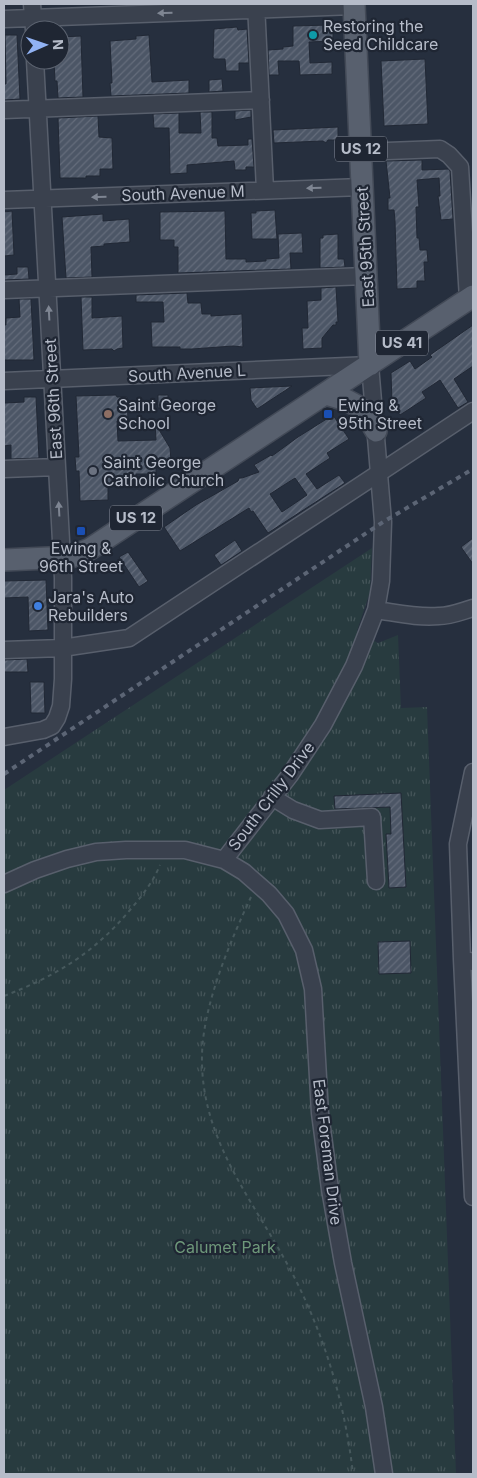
<svg xmlns="http://www.w3.org/2000/svg" width="477" height="1478" font-family="Inter,sans-serif">
<defs>
<pattern id="park-tufts" width="24" height="20" patternUnits="userSpaceOnUse" patternTransform="scale(1.25)"><rect width="24" height="20" fill="#283b3f"/><path d="M3 7l-1-3M5 7V3M7 7l1-3M15 17l-1-3M17 17v-4M19 17l1-3" fill="none" stroke="#455559"/></pattern>
<pattern id="building-hatch" width="6" height="6" patternUnits="userSpaceOnUse" patternTransform="scale(1.25)"><rect width="6" height="6" fill="#4c5666"/><path d="M-1 1l2-2M0 6l6-6M5 7l2-2" fill="none" stroke="#646c7b"/></pattern>
</defs>
<rect width="100%" height="100%" fill="#262f3e"/>
<path fill="url(#park-tufts)" d="M 372,548 L 370,592 L 357,631 L 378,643 L 398,635 L 401,708 L 427,707 L 456,1474 L 4,1474 L 4,790 Z"/>
<path fill="url(#building-hatch)" stroke="#212835" fill-rule="evenodd" d="M 330,25 L 333,28 L 333,41 L 309,42 L 310,63 L 332,62 L 332,74 L 300,75 L 299,61 L 278,61 L 279,75 L 269,75 L 268,50 L 283,49 L 283,47 L 293,46 L 293,26 Z
M 237,27 L 238,30 L 247,29 L 249,63 L 239,63 L 239,71 L 226,71 L 225,59 L 214,59 L 213,57 L 214,29 Z
M 5,35 L 17,35 L 20,99 L 4,100 L 4,84 L 6,84 Z
M 149,35 L 152,82 L 189,80 L 189,93 L 111,96 L 110,83 L 112,83 L 110,41 L 136,39 L 136,36 Z
M 81,36 L 83,97 L 58,98 L 57,81 L 55,81 L 54,60 L 60,60 L 60,37 Z
M 425,59 L 428,124 L 384,126 L 381,61 Z
M 222,79 L 223,91 L 209,92 L 209,80 Z
M 251,110 L 251,117 L 235,120 L 235,111 Z
M 200,112 L 212,112 L 212,138 L 217,138 L 218,146 L 248,145 L 248,139 L 252,139 L 254,167 L 246,167 L 246,170 L 235,170 L 234,161 L 187,165 L 187,173 L 170,174 L 169,128 L 154,128 L 153,114 L 179,113 L 179,133 L 201,133 Z
M 98,116 L 99,137 L 112,138 L 113,169 L 100,169 L 100,176 L 86,176 L 86,178 L 60,178 L 58,118 Z
M 338,127 L 338,140 L 328,140 L 326,143 L 323,141 L 274,143 L 273,130 Z
M 422,160 L 422,170 L 449,169 L 450,171 L 453,219 L 441,220 L 438,196 L 440,196 L 439,178 L 417,180 L 419,207 L 416,207 L 417,238 L 419,238 L 420,250 L 427,250 L 428,262 L 424,262 L 425,281 L 417,281 L 417,288 L 397,289 L 395,221 L 394,210 L 388,210 L 388,198 L 390,198 L 386,161 Z
M 275,210 L 277,239 L 252,239 L 251,213 L 256,213 L 256,211 Z
M 12,211 L 14,255 L 4,256 L 4,212 Z
M 225,211 L 226,259 L 246,259 L 246,262 L 266,261 L 266,259 L 279,258 L 278,234 L 302,233 L 303,253 L 290,253 L 291,269 L 178,273 L 178,247 L 174,247 L 174,240 L 160,240 L 160,212 Z
M 103,214 L 103,221 L 129,219 L 130,242 L 104,244 L 104,246 L 91,247 L 92,277 L 66,278 L 62,217 Z
M 338,234 L 338,259 L 344,259 L 345,267 L 320,268 L 320,238 L 323,238 L 323,235 Z
M 17,267 L 28,267 L 29,279 L 4,280 L 4,275 L 17,274 Z
M 336,287 L 338,322 L 336,322 L 336,325 L 333,325 L 322,338 L 322,348 L 303,349 L 302,328 L 308,328 L 307,301 L 321,300 L 321,288 Z
M 187,293 L 188,303 L 201,303 L 202,314 L 211,314 L 211,316 L 242,314 L 243,347 L 233,346 L 192,349 L 180,349 L 180,347 L 152,347 L 151,322 L 164,322 L 163,302 L 136,302 L 136,295 Z
M 81,297 L 92,297 L 92,318 L 122,316 L 123,348 L 117,349 L 114,351 L 112,349 L 83,350 Z
M 19,299 L 31,299 L 34,360 L 4,360 L 4,325 L 6,325 L 6,318 L 20,317 Z
M 473,325 L 473,366 L 454,379 L 468,402 L 458,408 L 440,380 L 422,392 L 426,398 L 400,415 L 392,403 L 391,373 L 410,361 L 415,369 L 432,357 L 430,355 Z
M 292,386 L 257,409 L 251,400 L 250,388 Z
M 116,395 L 117,397 L 127,397 L 128,420 L 117,421 L 118,441 L 156,440 L 155,423 L 170,448 L 171,461 L 166,461 L 165,464 L 156,464 L 156,474 L 136,474 L 136,483 L 108,484 L 108,500 L 80,501 L 79,471 L 76,471 L 75,457 L 79,457 L 76,396 Z
M 158,395 L 168,395 L 168,408 L 158,408 Z
M 24,397 L 36,397 L 39,458 L 11,459 L 11,445 L 4,446 L 4,404 L 5,403 L 24,402 Z
M 333,415 L 349,439 L 327,453 L 330,458 L 306,474 L 317,489 L 339,475 L 345,483 L 268,533 L 253,511 L 251,512 L 249,508 L 180,551 L 164,527 L 196,505 L 238,481 L 239,478 L 242,478 L 259,472 L 254,465 L 271,455 L 272,456 L 298,437 ZM 295,478 L 307,495 L 282,512 L 270,494 Z
M 473,538 L 473,564 L 461,547 Z
M 235,540 L 242,551 L 221,565 L 214,555 Z
M 128,552 L 148,581 L 139,587 L 119,557 Z
M 46,580 L 48,630 L 29,631 L 28,597 L 4,598 L 4,581 Z
M 27,659 L 28,672 L 4,672 L 4,660 Z
M 30,682 L 44,682 L 45,713 L 31,713 Z
M 401,793 L 406,887 L 389,888 L 386,834 L 391,834 L 390,807 L 335,809 L 334,796 Z
M 410,941 L 411,973 L 379,974 L 378,942 Z"/>
<g fill="none" stroke-linecap="round" stroke-linejoin="round">
<g stroke="#585f6c" stroke-width="19">
<path id="minor" d="M 32,4 L 34,30
M 256,4 L 265,190
M 4,19 L 354,6
M 4,110 L 261,100
M 361,152 L 440,149 L 449,155 L 460,167 L 468,299
M 4,200 L 362,187
M 4,290 L 366,276
M 4,381 L 370,365 L 383,522 L 381,581 L 376,610 L 354,666 L 323,725 L 290,775 L 224,860
M 4,469 L 57,467
M 376,610 C 397,613 418,618 439,616 C 451,616 462,611 473,608
M 4,650 L 62,648 L 129,638 L 473,411
M 4,737 L 43,730 L 52,726 L 57,718 L 61,706 L 63,679 L 63,578 L 35,60
M 272,797 L 293,810 L 320,820 L 372,817 L 376,881
M 4,884 L 35,870 L 67,859 L 96,852 L 126,850 L 185,850 L 224,860 L 244,872 L 269,894 L 286,914 L 304,950 L 313,989 L 320,1113 L 330,1189 L 343,1263 L 374,1407 L 384,1474
M 462,959 L 458,844 L 473,772
M 473,962 L 462,959 L 473,1197"/>
</g>
<g stroke="#434a57" stroke-width="24">
<path id="major" d="M 354,4 L 370,365
M 326,394 L 346,400 L 363,409 L 376,431
M 4,560 L 71,557 L 90,549 L 473,296"/>
</g>
<path stroke="#46585c" stroke-width="2" stroke-dasharray="4 4" stroke-linecap="butt" d="M 251,897 C 230,942 203,1005 202,1055 C 200,1139 253,1200 290,1269 C 324,1333 345,1403 353,1474
M 4,996 C 56,976 94,953 130,910 C 142,896 153,882 160,865"/>
<use href="#minor" stroke="#3a414e" stroke-width="16"/>
<use href="#major" stroke="#58606e" stroke-width="21"/>
<path stroke="#5c6575" stroke-width="4" stroke-dasharray="5 5" stroke-linecap="butt" d="M 4,774 L 383,522 L 473,469"/>
</g>
<defs><path id="oneway-solid" d="M-6-.8H1V-3.2L6.5 0L1 3.2V.8H-6Z" transform="scale(1.25)"/></defs>
<g fill="#7e8592">
<use href="#oneway-solid" transform="translate(165 13) rotate(178)"/>
<use href="#oneway-solid" transform="translate(314 188) rotate(178)"/>
<use href="#oneway-solid" transform="translate(99 197) rotate(178)"/>
<use href="#oneway-solid" transform="translate(49 313) rotate(-93)"/>
<use href="#oneway-solid" transform="translate(59 509) rotate(-93)"/>
</g>
<circle fill="#0f9aa8" stroke="#1f2633" stroke-width="2" cx="313" cy="35" r="5"/>
<circle fill="#8d6e63" stroke="#1f2633" stroke-width="2" cx="108" cy="414" r="5"/>
<g fill="#1a4fb4" stroke="#1f2633" stroke-width="2">
<rect x="323" y="409" width="10" height="10" rx="2.5"/>
<rect x="76" y="526" width="10" height="10" rx="2.5"/>
</g>
<circle fill="#6b7280" stroke="#1f2633" stroke-width="2" cx="93" cy="471" r="5"/>
<circle fill="#3f7fe0" stroke="#1f2633" stroke-width="2" cx="38" cy="606" r="5"/>
<g text-anchor="middle" stroke-width="4.5" stroke-linejoin="round" paint-order="stroke">
<g fill="#1f2633" stroke="#898f9c" stroke-width="1">
<rect x="335" y="136.5" width="52" height="25" rx="4"/>
<rect x="376" y="330.5" width="52" height="25" rx="4"/>
<rect x="110" y="505.5" width="52" height="25" rx="4"/>
</g>
<g font-size="15" font-weight="bold" fill="#b6bcc9">
<text x="361" y="154">US 12</text>
<text x="402" y="348">US 41</text>
<text x="136" y="523">US 12</text>
</g>
<g font-size="16" fill="#b6bcc9" stroke="#1f2633" text-anchor="start">
<text x="323" y="32">Restoring the<tspan x="323" dy="18">Seed Childcare</tspan></text>
<text x="118" y="411">Saint George<tspan x="118" dy="18">School</tspan></text>
<text x="338" y="411">Ewing &amp;<tspan x="338" dy="18">95th Street</tspan></text>
<text x="103" y="468">Saint George<tspan x="103" dy="18">Catholic Church</tspan></text>
<text x="81" y="554" text-anchor="middle">Ewing &amp;<tspan x="81" dy="18">96th Street</tspan></text>
<text x="48" y="603">Jara's Auto<tspan x="48" dy="18">Rebuilders</tspan></text>
</g>
<g font-size="16" fill="#b6bcc9" stroke="#1f2633">
<text transform="translate(183 193) rotate(-2)" y="6">South Avenue M</text>
<text transform="translate(365 247) rotate(-93)" y="6">East 95th Street</text>
<text transform="translate(187 373) rotate(-3)" y="6">South Avenue L</text>
<text transform="translate(53 399) rotate(-93)" y="6">East 96th Street</text>
<text transform="translate(271 796) rotate(-53)" y="6">South Crilly Drive</text>
<text transform="translate(328 1152) rotate(83)" y="6">East Foreman Drive</text>
</g>
<g font-size="16" fill="#6e987a" stroke="#1f2633">
<text x="225" y="1253">Calumet Park</text>
</g>
</g>
<rect width="477" height="1478" fill="none" stroke="#b6bcc9" stroke-width="10"/>
<g transform="translate(45 45) rotate(88)"><circle r="24" fill="#1f2633" stroke="#5b626f"/>
<path d="M0-4L9 19L0 12L-9 19Z" fill="#91b2f3"/>
<text y="-8" font-size="14" font-weight="bold" text-anchor="middle" fill="#b6bcc9">N</text>
</g>
</svg>
